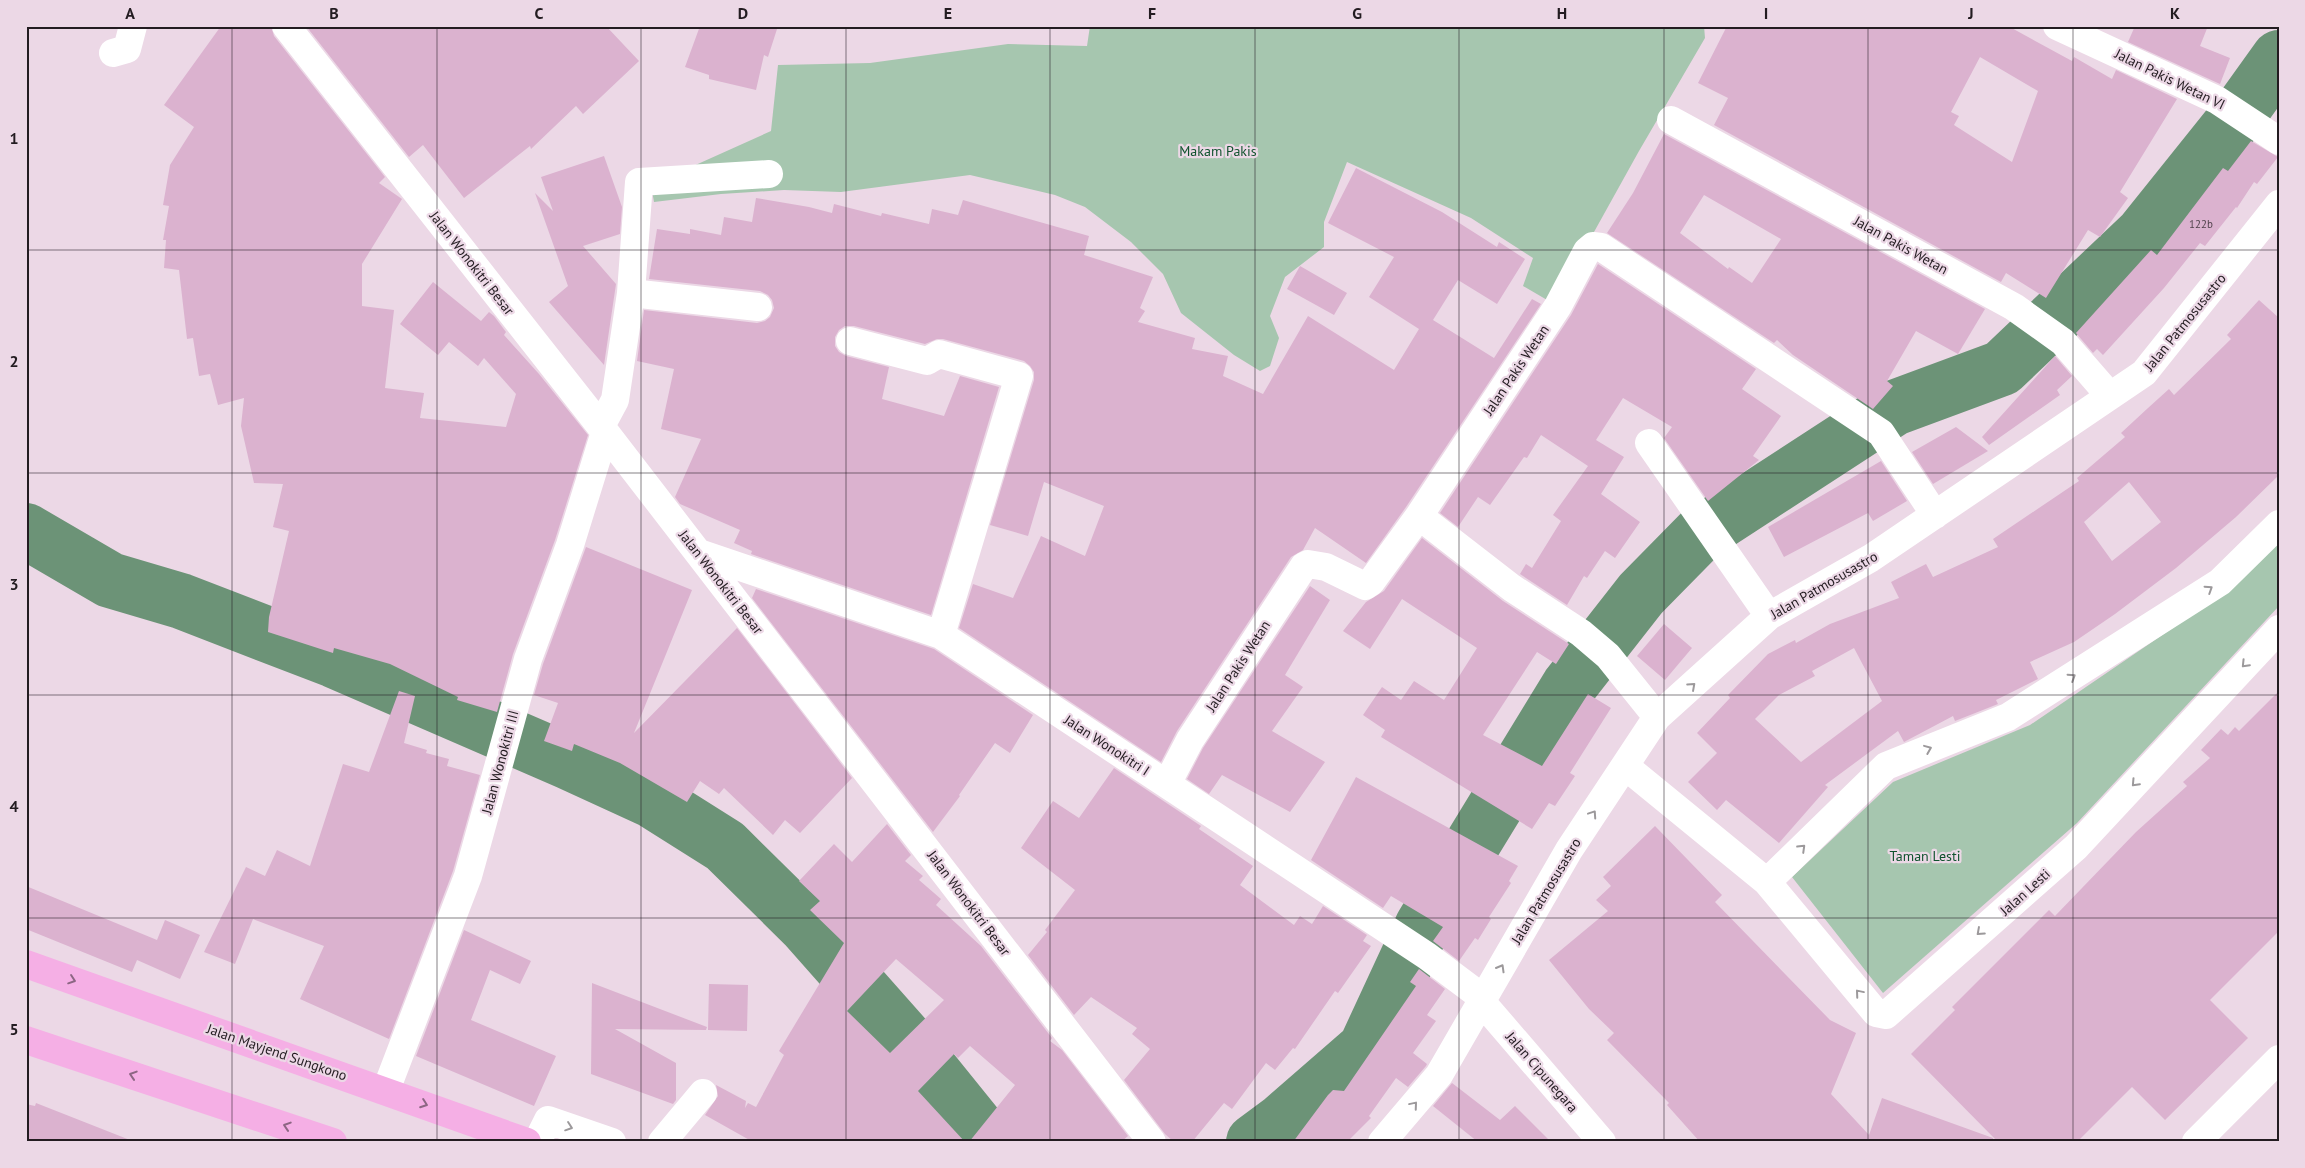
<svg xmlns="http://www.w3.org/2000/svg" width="2305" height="1168" font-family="'PT Sans',sans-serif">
<rect width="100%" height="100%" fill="#ecd8e6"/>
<path fill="#a6c6af" d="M 1090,26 L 1704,26 L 1705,38 L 1639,151 L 1554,304 L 1523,286 L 1533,258 L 1471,218 L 1347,162 L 1324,222 L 1324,247 L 1285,277 L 1270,316 L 1279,338 L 1270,366 L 1260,371 L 1234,355 L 1181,313 L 1163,274 L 1131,242 L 1085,207 L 1055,195 L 970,175 L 841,192 L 784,190 L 721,194 L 654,202 L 651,185 L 771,131 L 778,65 L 870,63 L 1008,44 L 1087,46 Z
M 2279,543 L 2279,606 L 2077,823 L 1883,993 L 1792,877 L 1893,782 L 2030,725 L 2221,595 Z"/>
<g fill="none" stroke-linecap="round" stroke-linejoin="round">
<path stroke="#6c9377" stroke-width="56" d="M 1711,527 L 1894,408 L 2002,368 L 2143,234 L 2236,118 L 2279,58
M 26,531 L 110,580 L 181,601 L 334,660 L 567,761 L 652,800 L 725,846 L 805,925 L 905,1038 L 989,1142
M 1254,1142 L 1281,1122 L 1366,1048 L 1423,925 L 1569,686 L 1641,594 L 1702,532"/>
</g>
<path fill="#dbb2cf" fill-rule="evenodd" d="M 221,26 L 271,26 L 274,36 L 385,177 L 379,183 L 402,199 L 362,264 L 362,306 L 394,310 L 385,388 L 424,393 L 420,418 L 506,427 L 516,394 L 484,358 L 478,366 L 449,342 L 438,355 L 400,324 L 433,282 L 481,321 L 489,312 L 494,316 L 506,332 L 504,335 L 539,374 L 588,435 L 555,540 L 513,654 L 497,712 L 457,700 L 458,697 L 390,664 L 334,648 L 333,653 L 268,632 L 269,617 L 289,531 L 273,527 L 283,484 L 254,483 L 241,426 L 244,398 L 218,405 L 210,374 L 199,376 L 193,338 L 187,339 L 179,270 L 164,268 L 166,240 L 163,240 L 169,206 L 163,205 L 170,165 L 194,127 L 164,105 Z
M 306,26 L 606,26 L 639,61 L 583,114 L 576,106 L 531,149 L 530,146 L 464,198 L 423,145 L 409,157 Z
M 700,26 L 778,26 L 768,57 L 764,55 L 756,90 L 709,79 L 709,75 L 685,67 Z
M 1727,26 L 2008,26 L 2072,61 L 2074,57 L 2112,79 L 2116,70 L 2177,99 L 2120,192 L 2128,198 L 2100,237 L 2088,230 L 2046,298 L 2006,273 L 2001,282 L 1714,125 L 1728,98 L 1698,83 ZM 1980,57 L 2038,91 L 2012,162 L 1954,125 L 1959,116 L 1951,112 Z
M 2135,26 L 2208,26 L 2200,46 L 2230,58 L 2220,84 L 2128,42 Z
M 1664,134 L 1985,309 L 1958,354 L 1916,331 L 1887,381 L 1893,386 L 1873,409 L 1793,355 L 1777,340 L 1774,343 L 1607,233 L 1633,193 ZM 1704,195 L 1781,239 L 1752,283 L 1729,267 L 1728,269 L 1680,233 Z
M 2251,141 L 2278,157 L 2257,184 L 2254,182 L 2237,208 L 2236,207 L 2205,246 L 2200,243 L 2164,288 L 2103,355 L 2097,349 L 2093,353 L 2076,333 L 2151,250 L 2157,255 L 2223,168 L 2228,171 Z
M 604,156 L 622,207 L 620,234 L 583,246 L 616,284 L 604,365 L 549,302 L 568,286 L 535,193 L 553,211 L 541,177 Z
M 1356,168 L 1442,212 L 1497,247 L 1499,242 L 1525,259 L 1497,304 L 1458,280 L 1433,320 L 1494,358 L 1532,299 L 1541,304 L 1406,507 L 1366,563 L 1315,528 L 1303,550 L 1291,557 L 1177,731 L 1161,762 L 959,628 L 973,584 L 1013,598 L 1041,536 L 1085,556 L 1104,506 L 1044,482 L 1028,536 L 990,525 L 1034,380 L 1034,372 L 1030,366 L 1024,361 L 943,339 L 937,339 L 925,344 L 854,326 L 845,326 L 839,330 L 835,337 L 835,346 L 839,352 L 846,356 L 889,367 L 882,399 L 944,416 L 960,376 L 999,387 L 931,615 L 751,554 L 752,551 L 734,543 L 740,530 L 680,504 L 675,497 L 701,439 L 661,429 L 674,369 L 637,361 L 644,310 L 757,323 L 765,321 L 770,317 L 774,308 L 772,300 L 768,295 L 760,291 L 649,279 L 657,229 L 690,234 L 690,229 L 721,235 L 724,217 L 752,222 L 756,198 L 809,207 L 832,213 L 834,204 L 881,216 L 882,213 L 929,224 L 932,209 L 958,215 L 963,200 L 1089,236 L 1084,255 L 1153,277 L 1140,308 L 1145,311 L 1138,322 L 1195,338 L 1192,349 L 1228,356 L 1223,376 L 1263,394 L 1308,316 L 1394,370 L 1419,329 L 1369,297 L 1394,257 L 1328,223 Z
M 1598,264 L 1756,369 L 1742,389 L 1781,416 L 1753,456 L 1759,460 L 1708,501 L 1664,438 L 1672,427 L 1623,398 L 1596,440 L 1624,457 L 1601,494 L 1640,522 L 1615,558 L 1605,551 L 1587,578 L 1584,576 L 1567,605 L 1520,574 L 1526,564 L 1532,568 L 1561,521 L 1553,515 L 1588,466 L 1541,435 L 1527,458 L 1524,457 L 1490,505 L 1478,497 L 1458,527 L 1440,513 L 1571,315 Z
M 1300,266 L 1347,293 L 1334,315 L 1287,289 Z
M 2259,300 L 2279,318 L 2279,475 L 2236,517 L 2176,568 L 2115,614 L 2074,642 L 2030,662 L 2038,679 L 1996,700 L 1998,704 L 1955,721 L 1953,716 L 1904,742 L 1898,731 L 1825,785 L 1828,787 L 1779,843 L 1726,800 L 1717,810 L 1688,782 L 1717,753 L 1697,733 L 1730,698 L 1728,695 L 1768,654 L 1795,640 L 1796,643 L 1830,624 L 1899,598 L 1891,582 L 1926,564 L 1933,577 L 1998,547 L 1993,539 L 2079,481 L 2077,478 L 2125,437 L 2121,433 L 2148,408 L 2169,389 L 2174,395 L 2231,339 L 2227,335 ZM 2129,482 L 2161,522 L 2112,561 L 2084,522 ZM 1854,648 L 1882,701 L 1801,762 L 1755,719 L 1779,695 L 1815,676 L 1812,671 Z
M 2055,356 L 2072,376 L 2057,390 L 2060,395 L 1989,445 L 1982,437 Z
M 1956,427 L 1988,451 L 1933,484 L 1912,452 Z
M 1881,461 L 1907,501 L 1873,521 L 1868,513 L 1784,557 L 1768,527 Z
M 1422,538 L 1503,601 L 1569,644 L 1556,664 L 1537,652 L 1483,735 L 1542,766 L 1588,694 L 1611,708 L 1570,773 L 1575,776 L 1555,806 L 1549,803 L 1532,829 L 1381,737 L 1385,730 L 1363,715 L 1382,687 L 1401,700 L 1414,681 L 1444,700 L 1477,648 L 1402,599 L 1370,649 L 1343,631 L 1366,602 L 1384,591 Z
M 586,547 L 692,590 L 634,733 L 737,628 L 852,778 L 800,833 L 785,820 L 773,835 L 724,788 L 719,794 L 700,781 L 687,802 L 620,763 L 574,744 L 572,751 L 544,741 L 558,703 L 534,695 L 543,664 Z
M 1310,586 L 1330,600 L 1285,675 L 1303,687 L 1272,731 L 1325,762 L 1290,812 L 1222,775 L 1209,794 L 1187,779 L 1203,748 Z
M 756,589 L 934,649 L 1033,715 L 1010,753 L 995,743 L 959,795 L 960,796 L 933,832 L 752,598 Z
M 1664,624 L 1692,648 L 1665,680 L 1637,656 Z
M 399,691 L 415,696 L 404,743 L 427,750 L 426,753 L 449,759 L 447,766 L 480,775 L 453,871 L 389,1039 L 300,999 L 324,946 L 253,919 L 235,964 L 204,952 L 246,867 L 265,876 L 277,850 L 310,866 L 343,764 L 369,772 Z
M 2279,691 L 2279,931 L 2210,1000 L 2248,1038 L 2165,1120 L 2132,1087 L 2077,1142 L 1998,1142 L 1911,1054 L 1955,1010 L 1952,1007 L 2049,910 L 2055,916 L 2136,832 L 2187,786 L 2183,782 L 2210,758 L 2201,750 L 2221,729 L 2228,735 L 2235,727 L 2239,731 Z
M 1114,768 L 1201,826 L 1199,829 L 1253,866 L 1240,885 L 1294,925 L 1300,916 L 1312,924 L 1323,906 L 1367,935 L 1363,941 L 1371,946 L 1338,993 L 1335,991 L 1295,1049 L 1293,1048 L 1275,1070 L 1266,1063 L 1232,1109 L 1224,1103 L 1192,1142 L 1174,1142 L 1165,1134 L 1124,1080 L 1150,1049 L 1132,1034 L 1137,1028 L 1091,997 L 1074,1015 L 1028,955 L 1047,932 L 1045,930 L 1075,890 L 1021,848 L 1053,801 L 1079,818 Z
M 1356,777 L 1518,866 L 1509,881 L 1511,883 L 1489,917 L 1491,919 L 1478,940 L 1475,938 L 1459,961 L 1433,941 L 1443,927 L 1391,896 L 1383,908 L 1311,860 Z
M 887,824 L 911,855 L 905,861 L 923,876 L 919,880 L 941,899 L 936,905 L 981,946 L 1052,1038 L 1050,1041 L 1062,1050 L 1128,1136 L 1121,1142 L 969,1142 L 1015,1085 L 970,1046 L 958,1058 L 954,1054 L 918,1091 L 965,1142 L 753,1142 L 705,1115 L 718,1096 L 716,1085 L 746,1101 L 745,1108 L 748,1103 L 756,1107 L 784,1055 L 779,1051 L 844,943 L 810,910 L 820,901 L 799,881 L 834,844 L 852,862 ZM 896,959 L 944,1000 L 890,1053 L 847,1011 Z
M 1655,826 L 1722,895 L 1715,902 L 1786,975 L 1830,1020 L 1856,1033 L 1831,1094 L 1869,1135 L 1882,1098 L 1993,1138 L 1993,1142 L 1700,1142 L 1667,1105 L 1669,1103 L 1607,1040 L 1614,1033 L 1589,1009 L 1549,960 L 1608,911 L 1596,900 L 1611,886 L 1603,877 Z
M 26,886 L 157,940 L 165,920 L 200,935 L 180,979 L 137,960 L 132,972 L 26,929 Z
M 464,930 L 531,961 L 520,984 L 490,970 L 471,1020 L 556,1056 L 534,1106 L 416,1056 Z
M 1419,969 L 1445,989 L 1427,1015 L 1436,1021 L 1413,1053 L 1427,1064 L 1426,1066 L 1408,1087 L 1396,1078 L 1369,1116 L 1371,1118 L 1347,1142 L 1293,1142 L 1328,1095 L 1333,1090 L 1344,1091 L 1416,986 L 1410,982 Z
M 592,983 L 707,1027 L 706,1030 L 615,1029 L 676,1063 L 676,1100 L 673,1104 L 591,1074 Z
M 709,984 L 748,985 L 747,1031 L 708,1030 Z
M 1452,1083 L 1500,1120 L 1515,1106 L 1551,1142 L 1478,1142 L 1433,1106 Z
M 36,1103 L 130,1140 L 130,1142 L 26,1142 L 26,1104 L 35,1106 Z"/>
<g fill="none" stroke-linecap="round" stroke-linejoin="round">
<path stroke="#fff" stroke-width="28" d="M 286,26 L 605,432 L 1152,1142
M 2057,26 L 2217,100 L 2279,141
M 113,53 L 127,49 L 133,26
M 1671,120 L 2014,307 L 2063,342 L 2110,396
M 631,293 L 758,307
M 850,341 L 927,361 L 939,354 L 1019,376 L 941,635
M 601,426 L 615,400 L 631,293 L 639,182 L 769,174
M 1649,443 L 1769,616
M 1419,516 L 1512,588 L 1581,633 L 1608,656 L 1657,717
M 699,553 L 941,635 L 1427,956 L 1483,998
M 1625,766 L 1767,882 L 1876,1013 L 1886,1015 L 2076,847 L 2279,629
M 1167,784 L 1190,740 L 1304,566 L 1308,564 L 1326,567 L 1365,586 L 1371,582 L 1419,516 L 1558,306 L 1587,251 L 1593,246 L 1601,247 L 1881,433 L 1935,515
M 1767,882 L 1886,766 L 2008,717 L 2220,582 L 2279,524
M 1481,1001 L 1602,1142
M 386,1090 L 468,876 L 528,659 L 570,545 L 605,432
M 537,1142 L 548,1120 L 612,1142
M 662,1142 L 703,1093
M 1382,1142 L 1439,1075 L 1569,850 L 1657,717 L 1769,616 L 1871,558 L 2144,373 L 2279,204
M 2196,1142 L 2279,1059"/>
<path stroke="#f5afe5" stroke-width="28" d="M 26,964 L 527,1142
M 26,1040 L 333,1142"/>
</g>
<defs><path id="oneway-chevron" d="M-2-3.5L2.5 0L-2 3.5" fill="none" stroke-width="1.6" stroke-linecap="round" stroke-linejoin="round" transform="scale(1.25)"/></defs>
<g stroke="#9c999b">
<use href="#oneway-chevron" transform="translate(2209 589) rotate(-33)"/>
<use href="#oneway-chevron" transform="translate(2245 664) rotate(134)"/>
<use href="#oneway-chevron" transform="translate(2072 677) rotate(-33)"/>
<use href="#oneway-chevron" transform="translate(1692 686) rotate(-42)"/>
<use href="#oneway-chevron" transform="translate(1928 749) rotate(-22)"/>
<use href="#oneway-chevron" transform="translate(2135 783) rotate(133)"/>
<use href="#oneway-chevron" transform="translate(1593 814) rotate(-56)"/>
<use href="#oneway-chevron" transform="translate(1802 848) rotate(-44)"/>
<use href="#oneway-chevron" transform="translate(1980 932) rotate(138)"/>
<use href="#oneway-chevron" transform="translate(1501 968) rotate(-60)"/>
<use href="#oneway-chevron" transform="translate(1859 993) rotate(-130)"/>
<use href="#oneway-chevron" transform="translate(1414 1105) rotate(-50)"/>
<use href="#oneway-chevron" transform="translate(569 1127) rotate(19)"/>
</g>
<g stroke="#8c6683">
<use href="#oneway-chevron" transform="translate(72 980) rotate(19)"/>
<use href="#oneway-chevron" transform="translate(133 1075) rotate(-162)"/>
<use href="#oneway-chevron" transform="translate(424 1104) rotate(20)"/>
<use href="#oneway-chevron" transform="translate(287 1126) rotate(-162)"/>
</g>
<path fill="none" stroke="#231c21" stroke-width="1" stroke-opacity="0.55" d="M 232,26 L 232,1142M 437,26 L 437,1142M 641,26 L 641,1142M 846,26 L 846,1142M 1050,26 L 1050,1142M 1255,26 L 1255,1142M 1459,26 L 1459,1142M 1664,26 L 1664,1142M 1868,26 L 1868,1142M 2073,26 L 2073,1142M 26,250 L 2279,250M 26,473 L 2279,473M 26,695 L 2279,695M 26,918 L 2279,918"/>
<g text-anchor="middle" stroke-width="4.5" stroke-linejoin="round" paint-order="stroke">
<g font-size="11" fill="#51424c">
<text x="2201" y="228">122b</text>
</g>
<g font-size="14" fill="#231c21" stroke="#ecd8e6">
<text transform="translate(2170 79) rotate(26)" y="5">Jalan Pakis Wetan VI</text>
<text transform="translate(1901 245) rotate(29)" y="5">Jalan Pakis Wetan</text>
<text transform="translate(472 263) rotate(52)" y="5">Jalan Wonokitri Besar</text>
<text transform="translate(2185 322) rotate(-51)" y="5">Jalan Patmosusastro</text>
<text transform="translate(1516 370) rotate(-56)" y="5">Jalan Pakis Wetan</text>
<text transform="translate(721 582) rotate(52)" y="5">Jalan Wonokitri Besar</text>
<text transform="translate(1824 585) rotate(-30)" y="5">Jalan Patmosusastro</text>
<text transform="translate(1238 666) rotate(-57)" y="5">Jalan Pakis Wetan</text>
<text transform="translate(1107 745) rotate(33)" y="5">Jalan Wonokitri I</text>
<text transform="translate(500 762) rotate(-75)" y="5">Jalan Wonokitri III</text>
<text transform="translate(1546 891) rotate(-59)" y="5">Jalan Patmosusastro</text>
<text transform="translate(2025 892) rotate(-42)" y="5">Jalan Lesti</text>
<text transform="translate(969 903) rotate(53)" y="5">Jalan Wonokitri Besar</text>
<text transform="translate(277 1052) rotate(19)" y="5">Jalan Mayjend Sungkono</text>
<text transform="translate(1542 1072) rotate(49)" y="5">Jalan Cipunegara</text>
</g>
<g font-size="14" fill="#0f522d" stroke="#ecd8e6">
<text x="1218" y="156">Makam Pakis</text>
<text x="1925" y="861">Taman Lesti</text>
</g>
</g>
<rect width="2305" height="1168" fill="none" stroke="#ecd8e6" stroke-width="55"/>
<rect x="28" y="28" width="2250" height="1112" fill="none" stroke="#231c21" stroke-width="2"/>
<g font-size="16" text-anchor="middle" font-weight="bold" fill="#231c21">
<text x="130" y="19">A</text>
<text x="334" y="19">B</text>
<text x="539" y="19">C</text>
<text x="743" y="19">D</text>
<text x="948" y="19">E</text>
<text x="1152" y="19">F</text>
<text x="1357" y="19">G</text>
<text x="1562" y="19">H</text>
<text x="1766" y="19">I</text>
<text x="1971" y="19">J</text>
<text x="2175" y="19">K</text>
<text x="14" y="144">1</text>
<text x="14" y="367">2</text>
<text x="14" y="590">3</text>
<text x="14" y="812">4</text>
<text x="14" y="1035">5</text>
</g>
</svg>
